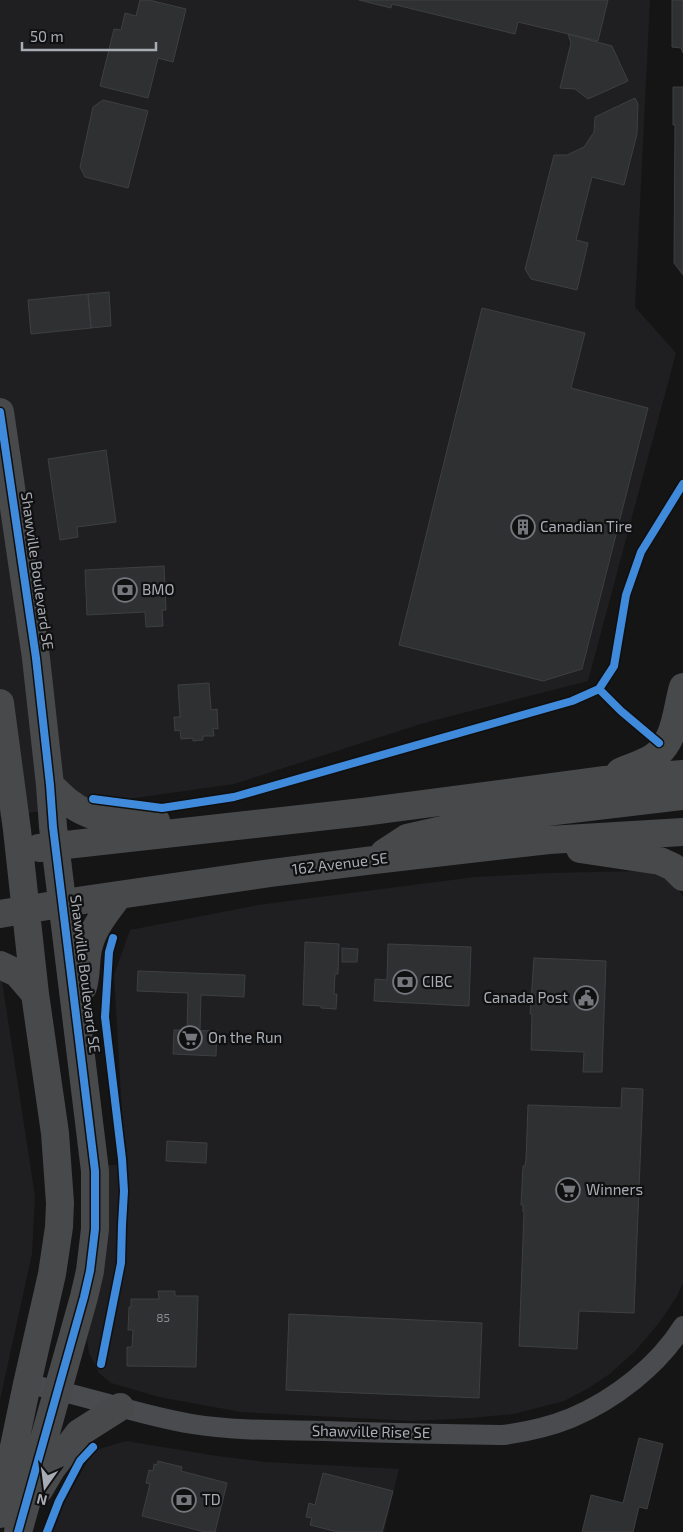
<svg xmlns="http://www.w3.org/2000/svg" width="683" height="1532" font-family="'Exo 2',sans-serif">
<rect width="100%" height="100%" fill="#151516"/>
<path fill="#1f1f21" d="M 0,0 L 650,0 L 635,307 L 676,353 L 588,681 L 424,723 L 234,784 L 0,817 Z
M 640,871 L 661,876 L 673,882 L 683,896 L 683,1283 L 677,1296 L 659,1323 L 636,1350 L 611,1373 L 589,1388 L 564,1401 L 514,1414 L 471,1418 L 412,1421 L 241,1412 L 159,1397 L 111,1383 L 99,1373 L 89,1353 L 87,1339 L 100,1280 L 106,1165 L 125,1165 L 114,975 L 130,930 L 258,905 L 475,877 L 551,873 Z
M 0,981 L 2,981 L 35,1196 L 32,1254 L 0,1400 Z
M 126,1441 L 217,1456 L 266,1462 L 399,1469 L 384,1532 L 53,1532 L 65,1501 L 93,1451 Z"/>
<path fill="#2f3031" stroke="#3e3f42" d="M 140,0 L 149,0 L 186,9 L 173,62 L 158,58 L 148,98 L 100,86 L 114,29 L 121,30 L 125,13 L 136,16 Z
M 359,0 L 608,0 L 598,41 L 518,22 L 515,34 L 392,4 L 391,8 Z
M 672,0 L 683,0 L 683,53 L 681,48 L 672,47 Z
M 568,34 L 612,46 L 628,81 L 588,99 L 575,89 L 560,88 L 571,43 Z
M 673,87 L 683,87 L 683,275 L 674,263 L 675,125 L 673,125 Z
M 635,98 L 638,104 L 637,134 L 624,185 L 592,177 L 576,240 L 588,243 L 577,290 L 531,279 L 525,269 L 554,155 L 567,155 L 584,147 L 594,132 L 595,117 Z
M 103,100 L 148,111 L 128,188 L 85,177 L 80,167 L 93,107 Z
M 109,292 L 111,326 L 91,328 L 88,294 Z
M 88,294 L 91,328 L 31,334 L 28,300 Z
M 482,308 L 585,333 L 571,388 L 648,408 L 582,669 L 543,681 L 399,645 Z
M 106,450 L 116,522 L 77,527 L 78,537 L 60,540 L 48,459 Z
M 164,566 L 166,610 L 162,610 L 163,626 L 146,627 L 145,612 L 87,615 L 85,570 Z
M 209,683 L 211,710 L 217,709 L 218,729 L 213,728 L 214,736 L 203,736 L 203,740 L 193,741 L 193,738 L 181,739 L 180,730 L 175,731 L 174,717 L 180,717 L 178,685 Z
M 305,942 L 339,944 L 338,974 L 335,974 L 334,994 L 337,994 L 336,1009 L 321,1008 L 321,1006 L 303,1005 Z
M 388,944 L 471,947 L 469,1006 L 374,1001 L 375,979 L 387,980 Z
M 342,948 L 358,949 L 357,962 L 342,962 Z
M 534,958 L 606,961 L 602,1072 L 583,1072 L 584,1052 L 531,1050 L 532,1014 L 530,1014 Z
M 138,971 L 245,975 L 244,997 L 201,995 L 200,1031 L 187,1031 L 188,993 L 137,991 Z
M 174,1030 L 217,1031 L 216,1056 L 173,1054 Z
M 622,1088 L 643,1089 L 634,1313 L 579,1311 L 577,1349 L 519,1346 L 524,1212 L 523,1212 L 523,1205 L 521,1205 L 523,1166 L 525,1166 L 526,1159 L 528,1105 L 621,1108 Z
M 167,1141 L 207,1143 L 206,1163 L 166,1161 Z
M 158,1291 L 175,1291 L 175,1296 L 198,1296 L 196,1367 L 127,1366 L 127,1347 L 132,1347 L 133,1330 L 128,1330 L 129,1307 L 131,1307 L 131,1299 L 159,1299 Z
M 289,1314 L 482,1323 L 479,1398 L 286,1390 Z
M 639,1438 L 663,1444 L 647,1509 L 639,1507 L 633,1532 L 582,1532 L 591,1495 L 623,1503 Z
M 158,1461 L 182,1467 L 181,1471 L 227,1483 L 215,1532 L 205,1532 L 142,1516 L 150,1484 L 146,1483 L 149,1470 L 153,1471 L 154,1464 L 157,1465 Z
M 323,1473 L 393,1491 L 382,1532 L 338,1532 L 310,1525 L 312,1518 L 306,1517 L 309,1503 L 315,1505 Z"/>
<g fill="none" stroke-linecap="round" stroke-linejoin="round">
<path stroke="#4a4b4e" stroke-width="20" d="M 27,1384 C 83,1394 136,1415 192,1424 C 236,1431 281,1430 325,1431 C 384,1433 444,1434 503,1435 C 526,1432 549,1427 571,1418 C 614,1400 658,1366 683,1326"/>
<path stroke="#48494b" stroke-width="28" d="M 0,412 L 36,658 L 50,785 L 53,827 L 95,1171 L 95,1229 L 90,1271 L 84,1297 L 18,1532
M 0,703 L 17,830 L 35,994 L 55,1133 L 60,1203 L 59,1227 L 52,1274 L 27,1384 L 0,1514
M 620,772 C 630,767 643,764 652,758 C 676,743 676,711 683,687
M 50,785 C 61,796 72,807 87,813 C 102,820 138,820 156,821
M 39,848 L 363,812 L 605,780 L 683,774
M 580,849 L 660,861 L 673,867 L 683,877
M 384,853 L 407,838 L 460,826 L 538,813 L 683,796
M 0,914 L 84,900 L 271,873 L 374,860 L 549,840 L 683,832
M 0,965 L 17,973 L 35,994
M 83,987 C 87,974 85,958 89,945 C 94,926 108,910 119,895
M 39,1490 L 52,1468 L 79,1433 L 120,1407"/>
<g stroke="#101011" stroke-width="11">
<path id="cycleway" d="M 0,412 L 36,658 L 50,785 L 53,827 L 95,1171 L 95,1229 L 90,1271 L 84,1297 L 18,1532
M 599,689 L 621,711 L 659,743
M 93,799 L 162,808 L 234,797 L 572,701 L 599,689 L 614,666 L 626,595 L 641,552 L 683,484
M 101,1364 L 121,1263 L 122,1225 L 124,1191 L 122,1159 L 105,1017 L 109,952 L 113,938
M 47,1532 L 59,1501 L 80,1461 L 93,1447"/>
</g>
<use href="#cycleway" stroke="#408adc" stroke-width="8"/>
</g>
<defs>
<g id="building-ring" transform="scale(1.25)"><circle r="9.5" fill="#101011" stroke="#75777d" stroke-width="1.5"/><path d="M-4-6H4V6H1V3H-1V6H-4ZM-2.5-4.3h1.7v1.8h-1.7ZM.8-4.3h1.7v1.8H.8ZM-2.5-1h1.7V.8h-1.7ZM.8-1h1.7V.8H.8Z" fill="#75777d"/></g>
<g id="bank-ring" transform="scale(1.25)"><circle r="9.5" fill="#101011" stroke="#75777d" stroke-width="1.5"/><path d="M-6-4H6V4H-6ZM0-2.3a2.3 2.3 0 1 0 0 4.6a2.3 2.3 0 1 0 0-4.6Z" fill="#75777d"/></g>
<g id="civic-ring" transform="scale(1.25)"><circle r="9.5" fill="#101011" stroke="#75777d" stroke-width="1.5"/><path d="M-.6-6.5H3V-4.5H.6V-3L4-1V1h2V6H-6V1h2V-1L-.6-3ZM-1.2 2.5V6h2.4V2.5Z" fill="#75777d"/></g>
<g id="supermarket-ring" transform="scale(1.25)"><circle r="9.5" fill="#101011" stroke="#75777d" stroke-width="1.5"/><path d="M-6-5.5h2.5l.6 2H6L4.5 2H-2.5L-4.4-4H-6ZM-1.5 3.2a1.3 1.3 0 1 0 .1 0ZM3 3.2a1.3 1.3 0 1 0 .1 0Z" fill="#75777d"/></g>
</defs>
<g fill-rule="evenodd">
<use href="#building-ring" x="523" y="527"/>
<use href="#bank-ring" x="125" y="590"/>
<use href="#bank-ring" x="405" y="982"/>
<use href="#civic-ring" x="586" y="998"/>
<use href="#supermarket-ring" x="190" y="1038"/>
<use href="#supermarket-ring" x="568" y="1190"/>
<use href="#bank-ring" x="184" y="1500"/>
</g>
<g text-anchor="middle" stroke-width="4.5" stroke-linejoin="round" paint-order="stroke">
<g font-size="12" fill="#8a8d93">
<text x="163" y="1322">85</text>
</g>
<g font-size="15" fill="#a8acb4" stroke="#101011" text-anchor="start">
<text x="540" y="532">Canadian Tire</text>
<text x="142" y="595">BMO</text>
<text x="422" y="987">CIBC</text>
<text x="568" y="1003" text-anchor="end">Canada Post</text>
<text x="208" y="1043">On the Run</text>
<text x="586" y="1195">Winners</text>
<text x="202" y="1505">TD</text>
</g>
<g font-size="15" fill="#a8acb4" stroke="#101011">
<text transform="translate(37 571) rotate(82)" y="5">Shawville Boulevard SE</text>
<text transform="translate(340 864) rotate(-7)" y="5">162 Avenue SE</text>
<text transform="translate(85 974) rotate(83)" y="5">Shawville Boulevard SE</text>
<text transform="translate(371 1432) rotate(1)" y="5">Shawville Rise SE</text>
</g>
</g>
<g transform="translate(45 1487) rotate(194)" stroke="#101011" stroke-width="4" paint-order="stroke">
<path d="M0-4L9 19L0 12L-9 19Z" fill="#a8acb4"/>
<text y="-8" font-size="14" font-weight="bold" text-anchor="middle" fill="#a8acb4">N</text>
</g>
<path d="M22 42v8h134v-8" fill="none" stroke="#a8acb4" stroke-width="2.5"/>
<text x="30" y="42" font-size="15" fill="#a8acb4" stroke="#101011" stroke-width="4" paint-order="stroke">50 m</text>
</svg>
